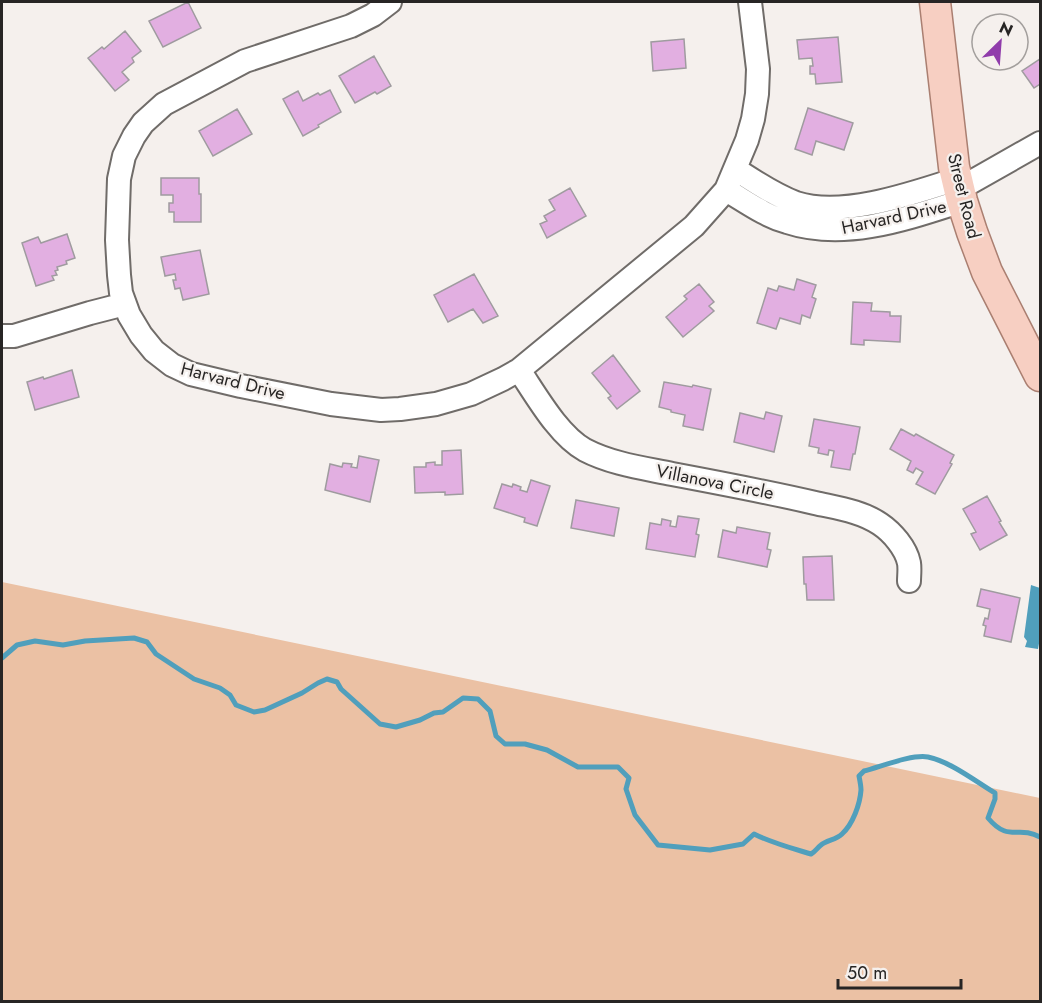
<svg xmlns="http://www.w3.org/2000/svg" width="1042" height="1003" font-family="Jost,sans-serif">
<rect width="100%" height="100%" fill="#f5f0ed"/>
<path fill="#ebc1a4" d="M 2,582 L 1040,798 L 1040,1001 L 2,1001 Z"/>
<path fill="#509fbc" d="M 1031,585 L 1040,588 L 1040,638 L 1038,649 L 1025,647 L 1027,641 L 1024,637 Z"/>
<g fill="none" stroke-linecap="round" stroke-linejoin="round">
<path stroke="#509fbc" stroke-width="5" d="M 2,658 L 17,645 L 35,641 L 63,645 L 85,641 L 134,638 L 147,642 L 156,654 L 194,679 L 220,688 L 230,695 L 236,705 L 254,712 L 265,710 L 302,693 L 318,683 L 327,679 L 337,682 L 341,689 L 380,724 L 396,727 L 420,720 L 434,713 L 443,712 L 463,698 L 478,699 L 490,711 L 496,736 L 505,744 L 525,744 L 547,750 L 578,767 L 618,767 L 629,778 L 626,789 L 635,815 L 658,845 L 710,850 L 743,844 L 754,834 C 772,843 791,848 811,854 C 816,851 817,848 821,845 C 827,840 836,840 842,834 C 853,824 860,804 861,790 C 861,786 860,781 859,776 L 864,771 C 880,767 912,754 928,757 C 951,762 975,781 995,793 L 995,799 L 988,818 C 1009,843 1018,825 1040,837"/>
</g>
<path fill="#e2afe1" stroke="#9f9b9f" stroke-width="1.5" d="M 188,2 L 201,28 L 163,47 L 149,21 Z
M 125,31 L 141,51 L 132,58 L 134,62 L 122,72 L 129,80 L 115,91 L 88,58 L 102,47 L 104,49 Z
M 838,37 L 842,82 L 816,84 L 815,74 L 810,74 L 810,66 L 813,66 L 812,58 L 799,59 L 797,40 Z
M 684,39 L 686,68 L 653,71 L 651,42 Z
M 374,56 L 391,86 L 377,94 L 375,92 L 355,103 L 339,76 Z
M 1040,59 L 1040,84 L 1034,88 L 1022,71 Z
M 330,90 L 341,112 L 318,125 L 319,127 L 303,136 L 283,99 L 298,91 L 303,101 L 318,93 L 320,95 Z
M 808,108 L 853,123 L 844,150 L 816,141 L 812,155 L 795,149 Z
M 237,109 L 252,134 L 213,156 L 199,131 Z
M 161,178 L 199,178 L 199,194 L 201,194 L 201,222 L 174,222 L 174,212 L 169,212 L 169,203 L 173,203 L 173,195 L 161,195 Z
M 570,188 L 586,216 L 547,238 L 540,224 L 547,221 L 544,216 L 555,210 L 549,200 Z
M 67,234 L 75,258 L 66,261 L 67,264 L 57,267 L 58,270 L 55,271 L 57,275 L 52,276 L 54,280 L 36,286 L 22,243 L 38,237 L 41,243 Z
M 200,250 L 209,294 L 183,300 L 180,288 L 175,289 L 173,280 L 176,280 L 175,274 L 165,276 L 161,257 Z
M 474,274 L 498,316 L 483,323 L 473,309 L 448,322 L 434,295 Z
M 797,279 L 816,285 L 812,297 L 816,299 L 810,318 L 802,315 L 800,324 L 780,318 L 776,329 L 757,323 L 768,288 L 777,291 L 779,286 L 794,290 Z
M 699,284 L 714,302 L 709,306 L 714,311 L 683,337 L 666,317 L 687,299 L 684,296 Z
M 853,302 L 872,303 L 871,311 L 890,312 L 890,316 L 901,316 L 900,342 L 864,340 L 864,345 L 851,344 Z
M 613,355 L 640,391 L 617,409 L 608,398 L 611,396 L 592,373 Z
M 72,370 L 79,397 L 35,410 L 27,382 L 43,377 L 44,379 Z
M 664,382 L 692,387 L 693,385 L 711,389 L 703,430 L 683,426 L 685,415 L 671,412 L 671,410 L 659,407 Z
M 766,412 L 782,416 L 774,452 L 734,442 L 740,413 L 764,419 Z
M 814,419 L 860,427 L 855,454 L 853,454 L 850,470 L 831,467 L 834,451 L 829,450 L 828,455 L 818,453 L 819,448 L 809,446 Z
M 901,429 L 914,436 L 916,434 L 954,455 L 950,463 L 952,464 L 935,494 L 916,484 L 923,472 L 916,468 L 913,473 L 907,470 L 911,461 L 890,449 Z
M 461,450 L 463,494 L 445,495 L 445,492 L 415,493 L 414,467 L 426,467 L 426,463 L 435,462 L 435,465 L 442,465 L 442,451 Z
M 359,456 L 379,460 L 370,502 L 325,490 L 330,464 L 342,467 L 343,463 L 352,464 L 351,467 L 357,468 Z
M 531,480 L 550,486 L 537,526 L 524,522 L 525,518 L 494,508 L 502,484 L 512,487 L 513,484 L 521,487 L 520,490 L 527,492 Z
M 987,496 L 1001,521 L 999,522 L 1007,535 L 980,550 L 971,534 L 976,532 L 963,509 Z
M 576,500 L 619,508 L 614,536 L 571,528 Z
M 678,516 L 699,519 L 696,534 L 699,535 L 695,557 L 646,549 L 650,523 L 661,525 L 662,519 L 671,521 L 670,526 L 676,527 Z
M 737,527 L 770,533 L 767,549 L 771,550 L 767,567 L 718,557 L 723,530 L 736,533 Z
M 832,556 L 834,600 L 807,600 L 806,584 L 804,584 L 803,557 Z
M 981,589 L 1020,598 L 1011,642 L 984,636 L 986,626 L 983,625 L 985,618 L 988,619 L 990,609 L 977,606 Z"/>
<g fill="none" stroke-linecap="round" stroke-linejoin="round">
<g stroke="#706c69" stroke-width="26">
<path id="minor" d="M 390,2 L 373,15 L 351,26 L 245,61 L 164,104 L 143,123 L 134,136 L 124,156 L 119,179 L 117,240 L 119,275 L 121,293 L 129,315 L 141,335 L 154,351 L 172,365 L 191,374 L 241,386 L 331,404 L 381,410 L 400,409 L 436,404 L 471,394 L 503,379 L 519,370 L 694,226 L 726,190 L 747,140 L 753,119 L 757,94 L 758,69 L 750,2
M 735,169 C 754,181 774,195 796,203 C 842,218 911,194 957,179
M 959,189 L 1040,143
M 726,190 C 745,201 765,216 787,222 C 845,241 906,219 962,201
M 2,336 L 14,336 L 90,313 L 125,304
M 519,370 C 536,395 558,435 585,450 C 612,464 643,468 672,474 C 720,483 768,492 815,503 C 837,508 861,511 880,524 C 892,532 906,548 909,563 C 910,569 909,576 909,581"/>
</g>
<g stroke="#aa7f71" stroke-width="33">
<path id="major" d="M 935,2 L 954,167 L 962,201 L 972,232 L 987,272 L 1040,376"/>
</g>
<use href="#minor" stroke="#fff" stroke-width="22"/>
<use href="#major" stroke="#f7cfc2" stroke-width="30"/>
</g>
<g text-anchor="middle" stroke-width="4.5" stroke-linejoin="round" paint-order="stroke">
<g font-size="18" fill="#272524" stroke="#f5f0ed">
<text transform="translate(964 196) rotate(76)" y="6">Street Road</text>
<text transform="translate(894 217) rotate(-12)" y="6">Harvard Drive</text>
<text transform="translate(233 381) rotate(14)" y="6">Harvard Drive</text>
<text transform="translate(715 482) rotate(11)" y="6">Villanova Circle</text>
</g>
</g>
<rect width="1042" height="1003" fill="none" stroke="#272524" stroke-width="6"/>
<g transform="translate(1000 42) rotate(25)"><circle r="28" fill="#f5f0ed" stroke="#a39f9d" stroke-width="1.5"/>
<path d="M0-4.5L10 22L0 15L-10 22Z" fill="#903cab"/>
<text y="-9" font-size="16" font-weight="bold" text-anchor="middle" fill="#272524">N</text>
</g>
<path d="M838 979v9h123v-9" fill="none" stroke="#272524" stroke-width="3"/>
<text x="847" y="979" font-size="18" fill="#272524" stroke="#f5f0ed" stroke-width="4.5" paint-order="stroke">50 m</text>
</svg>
